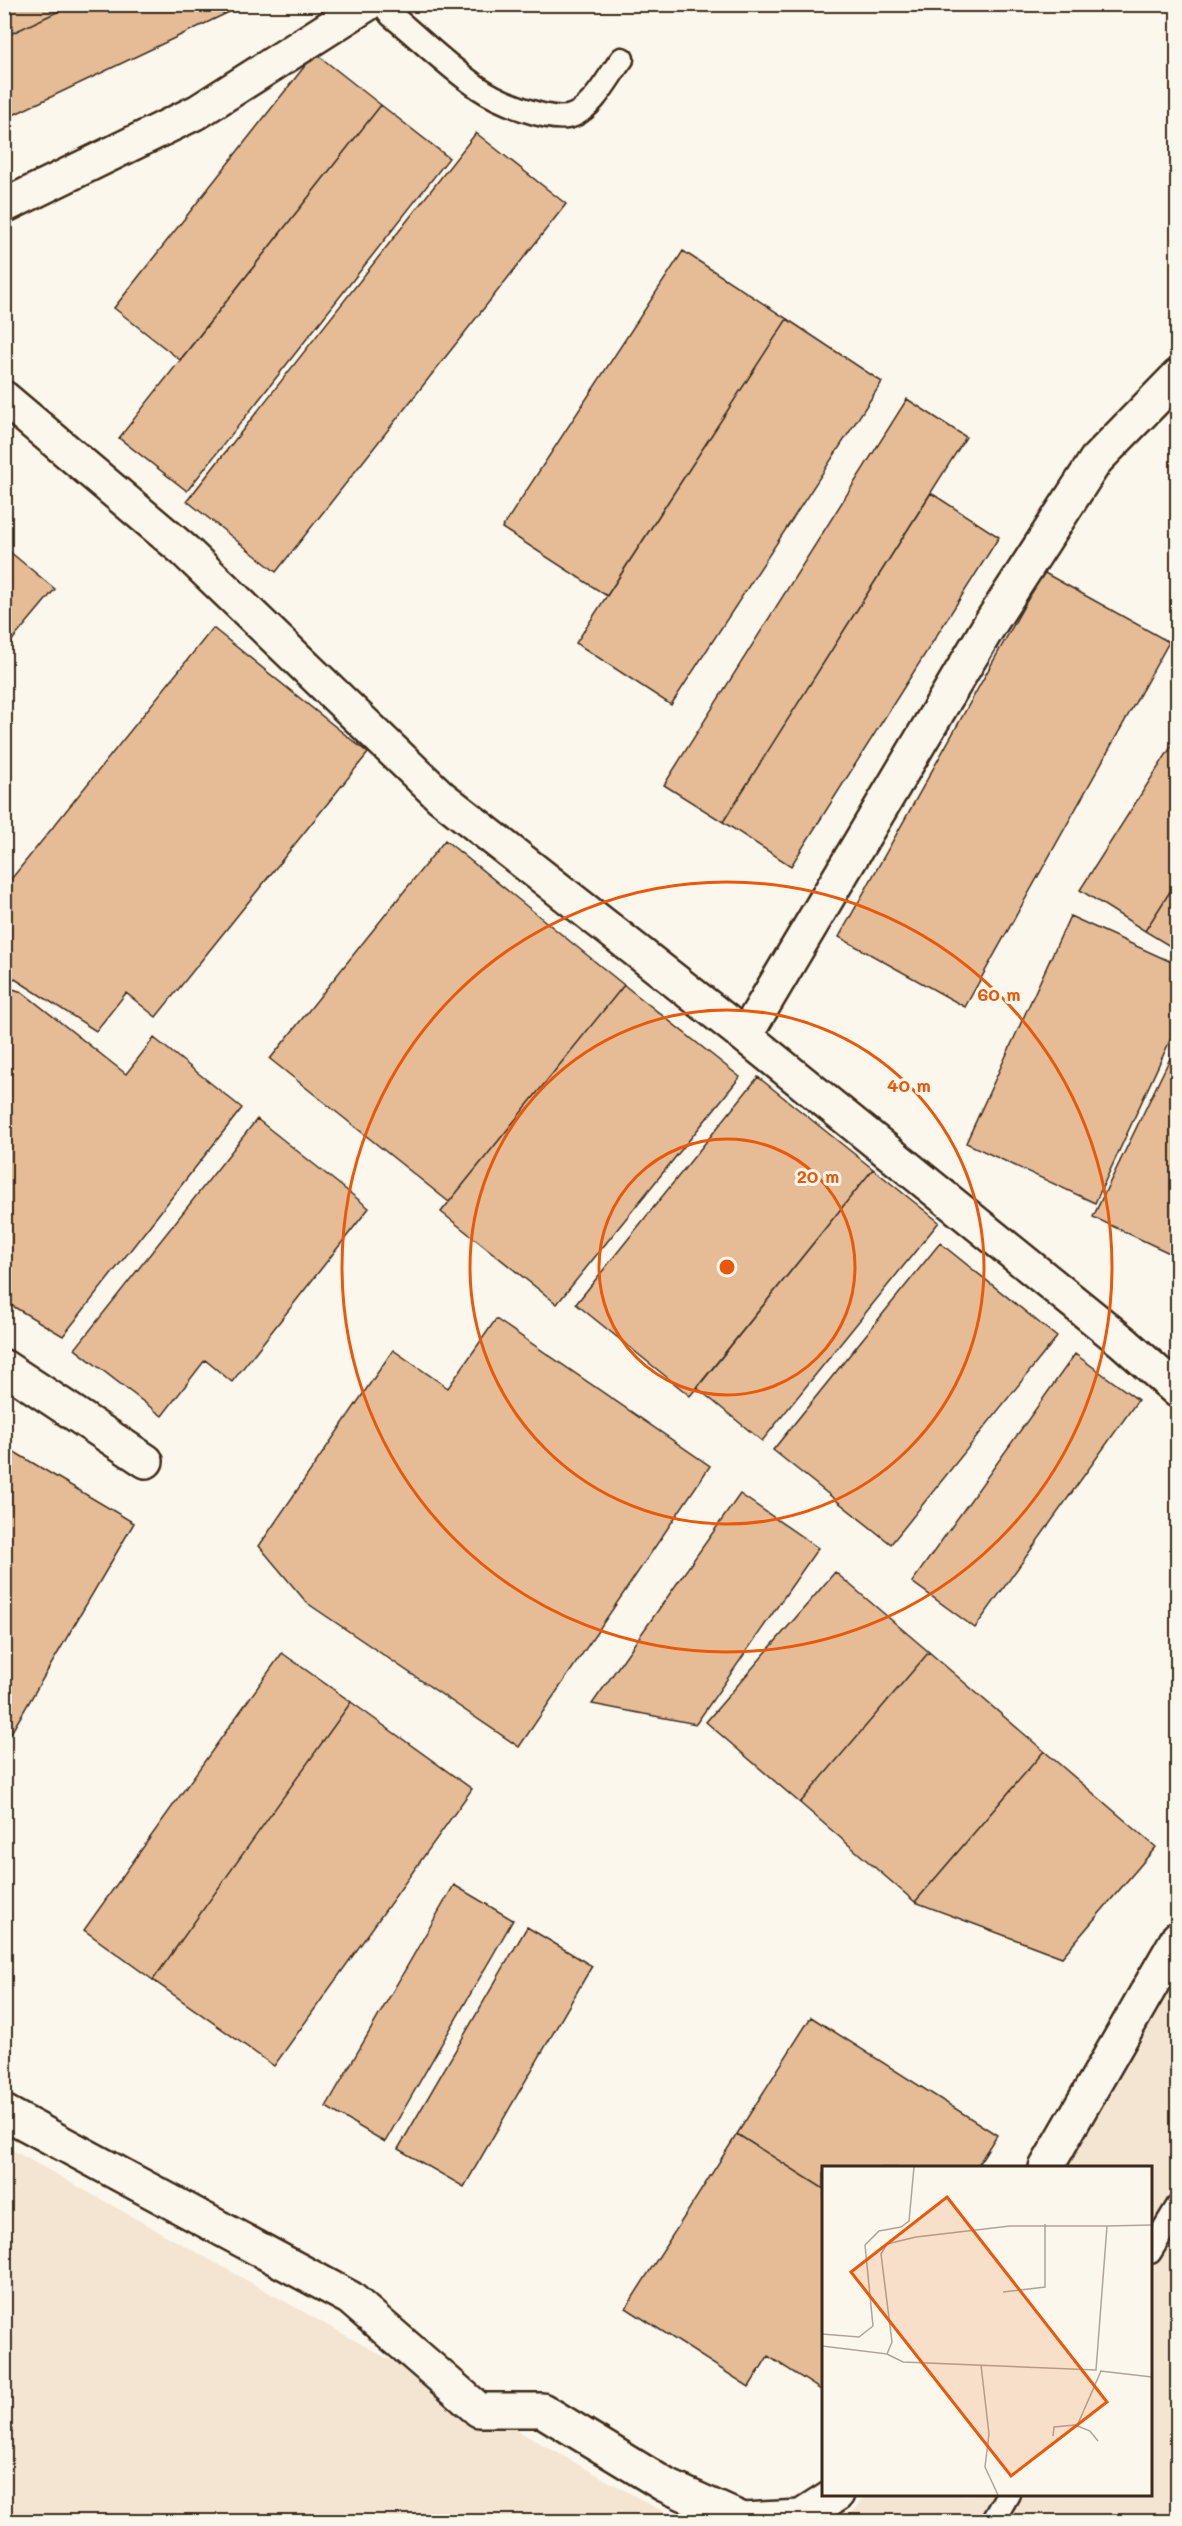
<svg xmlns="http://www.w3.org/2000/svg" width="1182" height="2526" font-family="Mali,sans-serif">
<rect width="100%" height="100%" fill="#fbf7ec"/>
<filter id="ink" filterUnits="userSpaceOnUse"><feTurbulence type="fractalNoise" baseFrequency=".0167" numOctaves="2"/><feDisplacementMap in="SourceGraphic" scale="12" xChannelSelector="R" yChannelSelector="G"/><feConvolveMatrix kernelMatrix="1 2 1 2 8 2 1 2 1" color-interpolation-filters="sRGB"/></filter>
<g filter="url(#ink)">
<path fill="#f4e5d2" d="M 1177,1965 L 1177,2521 L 846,2522 L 865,2495 L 1150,2494 L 1150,2168 L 1060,2167 Z
M 5,2146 L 680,2521 L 5,2521 Z"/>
<path fill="#e5bc95" stroke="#3b2a1e" stroke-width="1.5" d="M 4,4 L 74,4 L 4,37 Z
M 74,4 L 246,4 L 11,116 L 4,103 L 4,37 Z
M 315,53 L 381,105 L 180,360 L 114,308 Z
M 381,105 L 449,158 L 187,491 L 119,438 Z
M 476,133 L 566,204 L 276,572 L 187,501 Z
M 683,251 L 787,319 L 607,596 L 502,528 Z
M 787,319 L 882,382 L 671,705 L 576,643 Z
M 907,399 L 966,437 L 723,822 L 664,785 Z
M 931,493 L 999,537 L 791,866 L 723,822 Z
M 4,547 L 55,589 L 4,650 Z
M 1043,572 L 1169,642 L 965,1007 L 839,937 Z
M 213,628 L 368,753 L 156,1017 L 126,993 L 96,1031 L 4,972 L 4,888 Z
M 1178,736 L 1178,879 L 1145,931 L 1080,890 Z
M 445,840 L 624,985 L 449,1202 L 270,1059 Z
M 1178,879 L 1178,951 L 1145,931 Z
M 1070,916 L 1178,965 L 1178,1023 L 1095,1203 L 966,1143 Z
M 624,985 L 740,1077 L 557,1304 L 441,1212 Z
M 4,986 L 22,992 L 126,1074 L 154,1038 L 242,1108 L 63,1336 L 4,1301 Z
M 1178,1042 L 1178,1257 L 1093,1217 Z
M 758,1077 L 873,1169 L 690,1396 L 576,1304 Z
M 257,1119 L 369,1208 L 232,1382 L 205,1360 L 162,1416 L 75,1349 Z
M 873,1169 L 939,1222 L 762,1441 L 697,1388 Z
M 940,1243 L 1057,1337 L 891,1544 L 773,1450 Z
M 496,1319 L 710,1466 L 519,1747 L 307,1603 L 259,1546 L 393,1350 L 448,1388 Z
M 1075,1354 L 1138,1400 L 975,1628 L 912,1582 Z
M 11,1450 L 134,1523 L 4,1745 L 4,1461 Z
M 740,1494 L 818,1548 L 696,1724 L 592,1704 Z
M 835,1572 L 929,1652 L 800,1803 L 706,1722 Z
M 929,1652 L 1044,1751 L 915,1902 L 800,1803 Z
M 282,1653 L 351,1702 L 153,1980 L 84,1930 Z
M 351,1702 L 472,1789 L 274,2066 L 153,1980 Z
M 1044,1751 L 1156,1847 L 1062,1957 L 915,1902 Z
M 454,1885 L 513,1920 L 385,2142 L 326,2107 Z
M 527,1927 L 592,1966 L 464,2187 L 398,2149 Z
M 811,2017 L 997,2135 L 976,2168 L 824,2168 L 824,2189 L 737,2134 Z
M 737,2134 L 824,2189 L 824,2392 L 768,2356 L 749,2387 L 626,2308 Z"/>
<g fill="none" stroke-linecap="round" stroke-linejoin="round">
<g stroke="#3b2a1e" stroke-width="27">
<path id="lane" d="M 383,4 L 391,15 C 420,39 448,67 479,88 C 498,101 553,125 574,115 C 595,105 608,77 622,59
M 1150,2252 L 1178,2206
M 992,2522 L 1008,2494"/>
</g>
<g stroke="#3b2a1e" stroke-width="38">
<path id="street" d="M 4,206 L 199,111 L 367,4
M 4,398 L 185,551 L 441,797 L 745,1036 L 1123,1342 L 1178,1391
M 745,1036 L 990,624 L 1096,460 L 1178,376
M 4,1367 L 146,1461
M 4,2112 L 350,2298 L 479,2410 L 542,2410 L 665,2485 L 743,2520 L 801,2517 L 837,2494
M 1046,2168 L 1178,1938"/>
</g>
<use href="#lane" stroke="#fbf7ec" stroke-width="22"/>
<use href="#street" stroke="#fbf7ec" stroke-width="33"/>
</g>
</g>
<g fill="none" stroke="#e8590c" stroke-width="3">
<circle cx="727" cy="1267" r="128"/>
<circle cx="727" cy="1267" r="257"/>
<circle cx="727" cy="1267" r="385"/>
</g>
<g transform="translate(822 2166)">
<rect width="330" height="330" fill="#fbf7ec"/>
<path fill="none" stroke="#aea59a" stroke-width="1.5" d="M 181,126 L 223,121 L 223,58M 0,168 L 37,171 L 51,160 L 43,79 L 57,65 L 79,61 L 87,55 L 92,1M 0,180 L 65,188 L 70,176 L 59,88 L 65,78 L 94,71 L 188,60 L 285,60M 65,188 L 81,196 L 274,204 L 285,60 L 330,59M 159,199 L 167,268 L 163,301 L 176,329M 278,205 L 330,211M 255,260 L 279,205M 231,270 L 232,261 L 253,259 L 268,265 L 276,275"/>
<path fill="#e8590c" fill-opacity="0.15" stroke="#e8590c" stroke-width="3" d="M 125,31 L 285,236 L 189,310 L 29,106 Z"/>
<rect width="330" height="330" fill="none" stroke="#3b2a1e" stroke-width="3"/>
</g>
<circle cx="727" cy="1267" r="9" fill="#e8590c" stroke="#fbf7ec" stroke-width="3"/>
<g font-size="18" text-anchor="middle" font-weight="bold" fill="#e8590c" stroke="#fbf7ec" stroke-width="6" stroke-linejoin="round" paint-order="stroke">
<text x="999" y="1001">60 m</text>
<text x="909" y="1092">40 m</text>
<text x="818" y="1183">20 m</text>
</g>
<rect width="1182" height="2526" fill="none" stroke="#fbf7ec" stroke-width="24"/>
<rect x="12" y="12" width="1158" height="2502" fill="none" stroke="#3b2a1e" stroke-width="2" filter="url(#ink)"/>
</svg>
